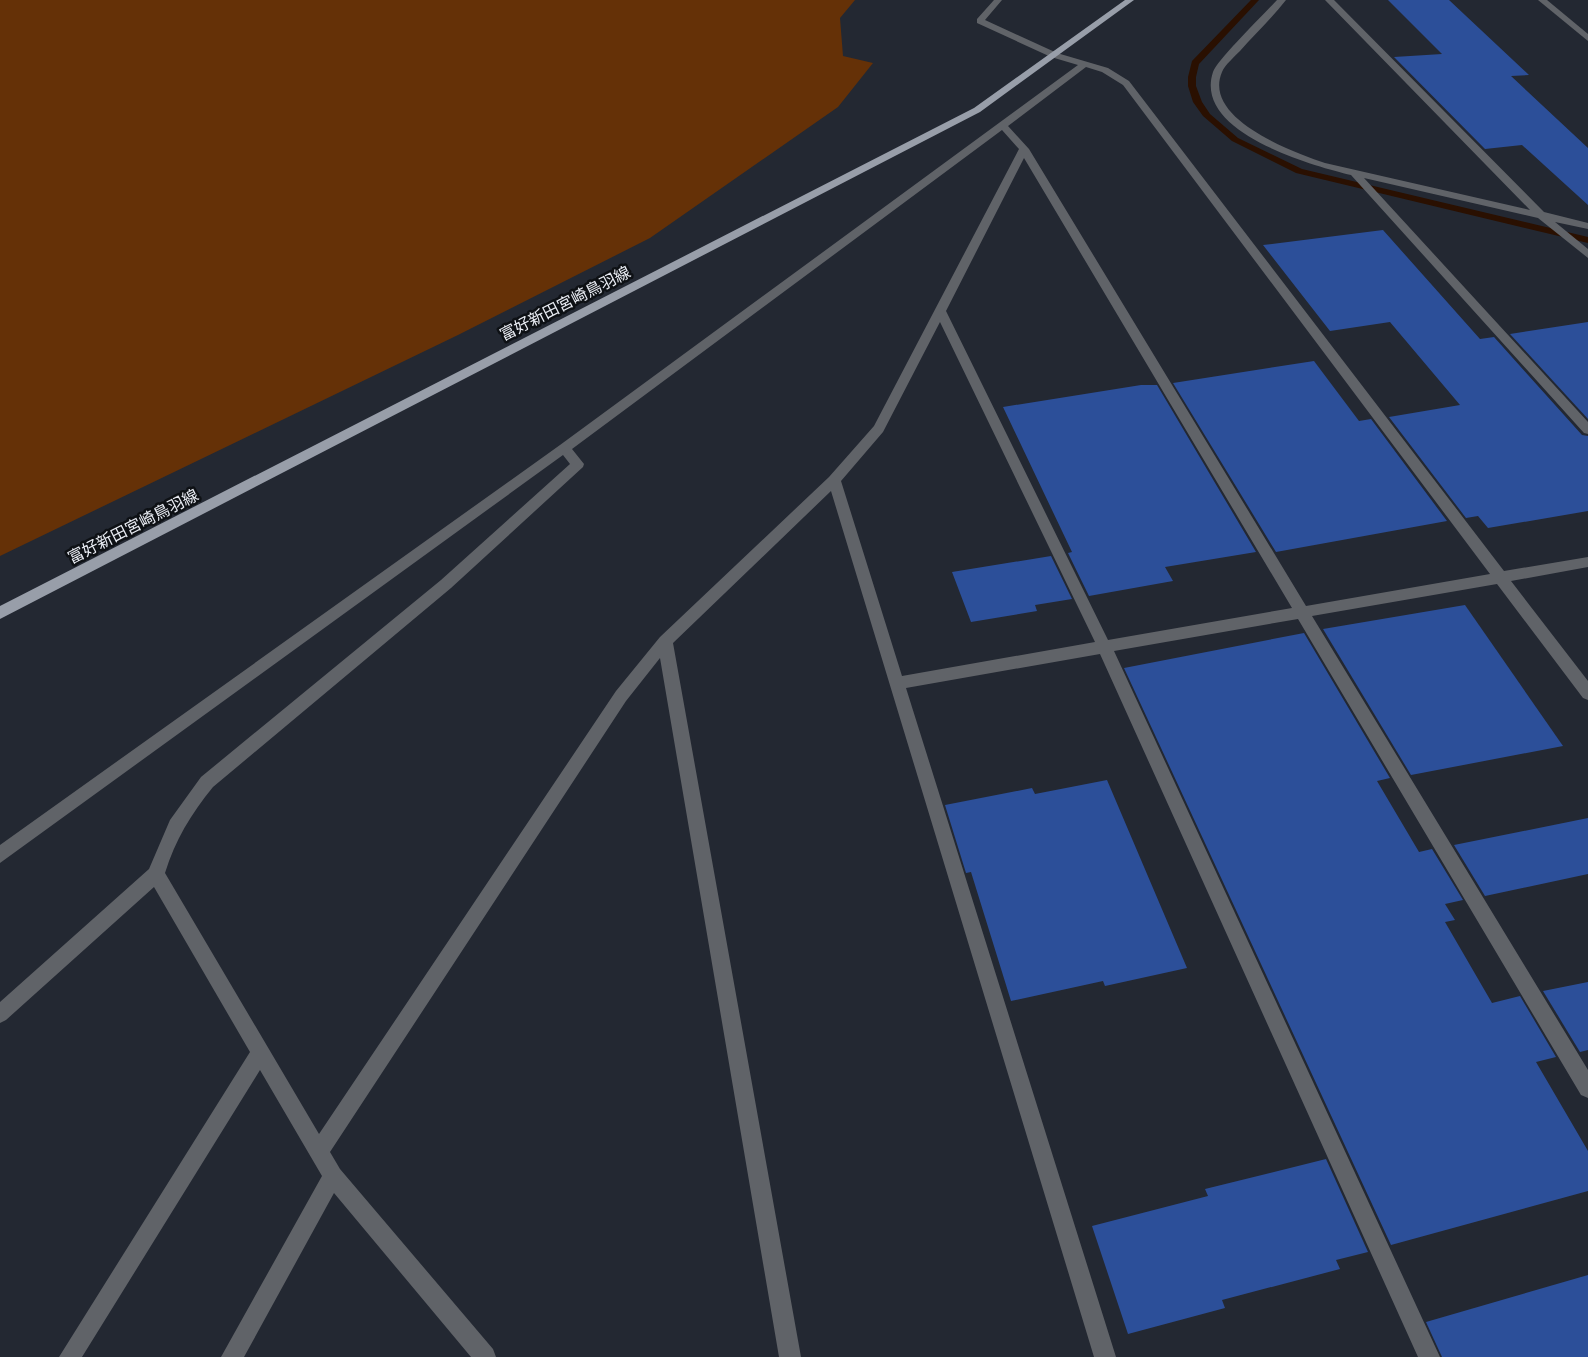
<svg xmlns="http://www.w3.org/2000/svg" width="1588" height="1357" viewBox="0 0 1588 1357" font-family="'Space Grotesk','Noto Sans JP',sans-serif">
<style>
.green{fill:#653107}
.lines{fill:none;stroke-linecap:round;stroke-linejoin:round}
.stream{fill:#2a1001;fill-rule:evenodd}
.building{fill:#2c4f99}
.minor{fill:#606368;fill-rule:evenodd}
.major{fill:#989ea9;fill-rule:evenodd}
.labels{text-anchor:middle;stroke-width:5;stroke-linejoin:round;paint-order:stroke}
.far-street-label{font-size:16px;fill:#ebeef5;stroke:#0e1115}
</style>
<rect width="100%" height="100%" fill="#232832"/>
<polygon class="green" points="0,0 855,0 840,18 843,56 873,63 838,107 650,238 458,335 0,556"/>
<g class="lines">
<polygon class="stream" points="1251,0 1259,0 1199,64 1196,77 1196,86 1202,102 1210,114 1238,138 1302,169 1588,237 1588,243 1296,173 1232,141 1203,116 1193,102 1188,86 1188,77 1192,61"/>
</g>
<g class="building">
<polygon points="1388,0 1449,0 1529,75 1511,76 1588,148 1588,205 1522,145 1485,149 1394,57 1442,54"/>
<polygon points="1383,230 1480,339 1494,337 1582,435 1588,436 1588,511 1488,528 1478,516 1466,518 1389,417 1460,405 1390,322 1330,331 1263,245"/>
<polygon points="1588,322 1588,419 1510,334"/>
<polygon points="1314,361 1359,421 1371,419 1447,521 1276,552 1173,383"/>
<polygon points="1141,385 1157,385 1256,552 1165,567 1173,581 1089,596 1068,553 1072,552 1003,407"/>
<polygon points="1051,556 1072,599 1035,605 1037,611 971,622 952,572"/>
<polygon points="1465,605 1563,746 1411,775 1323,629"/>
<polygon points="1304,633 1390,778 1377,781 1419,852 1432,849 1463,900 1445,904 1455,920 1445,922 1492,1003 1520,996 1556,1057 1536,1062 1588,1151 1588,1191 1391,1245 1124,668"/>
<polygon points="1107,780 1187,968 1105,986 1103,981 1011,1001 971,872 966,873 945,805 1032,788 1035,794"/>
<polygon points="1588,818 1588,874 1485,896 1454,845"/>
<polygon points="1588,982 1588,1050 1580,1052 1543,991"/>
<polygon points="1326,1159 1368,1252 1336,1260 1340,1269 1222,1300 1225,1308 1128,1334 1092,1226 1208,1196 1205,1189"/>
<polygon points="1588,1275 1588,1357 1442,1357 1426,1322"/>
</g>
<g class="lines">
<g class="minor">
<path d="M994,0H1002L985,20L1057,53L1108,68L1129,81L1504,571L1588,557V567L1511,581L1588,681V700L1583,698L1497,584L1312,616L1588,1070V1098L1581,1095L1298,619L1114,651L1440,1357H1418L1100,654L906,688L1116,1357H1094L831,491L673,643L801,1357H779L660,658L626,701L330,1152L340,1169L493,1349L496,1357H471L334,1193L244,1357H221L322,1176L260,1070L82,1357H59L250,1052L154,887L6,1020L0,1023V1002L149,869L170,820L201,777L441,580L570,464L563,455L0,863V845L560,445L1078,65L1051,57L977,23V19ZM1086,67L1102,72L1123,85L1490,574L1306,606L1029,149L1008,126ZM1002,130L1019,149L874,426L829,477L660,637L616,691L319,1134L165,873C175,840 191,814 213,787L451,588L583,467L584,464L572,449ZM1024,158L1292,608L1108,640L946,311ZM940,322L1095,642L902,676L841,481L883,432Z"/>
<path d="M1277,0H1286C1272,18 1255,34 1240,51C1234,57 1225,65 1222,72C1202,119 1293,152 1325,163L1530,210L1325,0H1334L1544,212L1588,223V229L1555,222L1588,249V258L1538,218L1364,178L1588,422V434L1584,433L1351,175C1310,165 1193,132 1213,72C1217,60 1265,13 1277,0Z"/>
<polygon points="1538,0 1547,0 1588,34 1588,41"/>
</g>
<polygon class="major" points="1125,0 1134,0 980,112 0,619 0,606 974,108"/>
</g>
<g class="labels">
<g class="far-street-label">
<text transform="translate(565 303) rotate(-27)" y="6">富好新田宮崎鳥羽線</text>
<text transform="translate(133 526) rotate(-27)" y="6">富好新田宮崎鳥羽線</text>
</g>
</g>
</svg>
